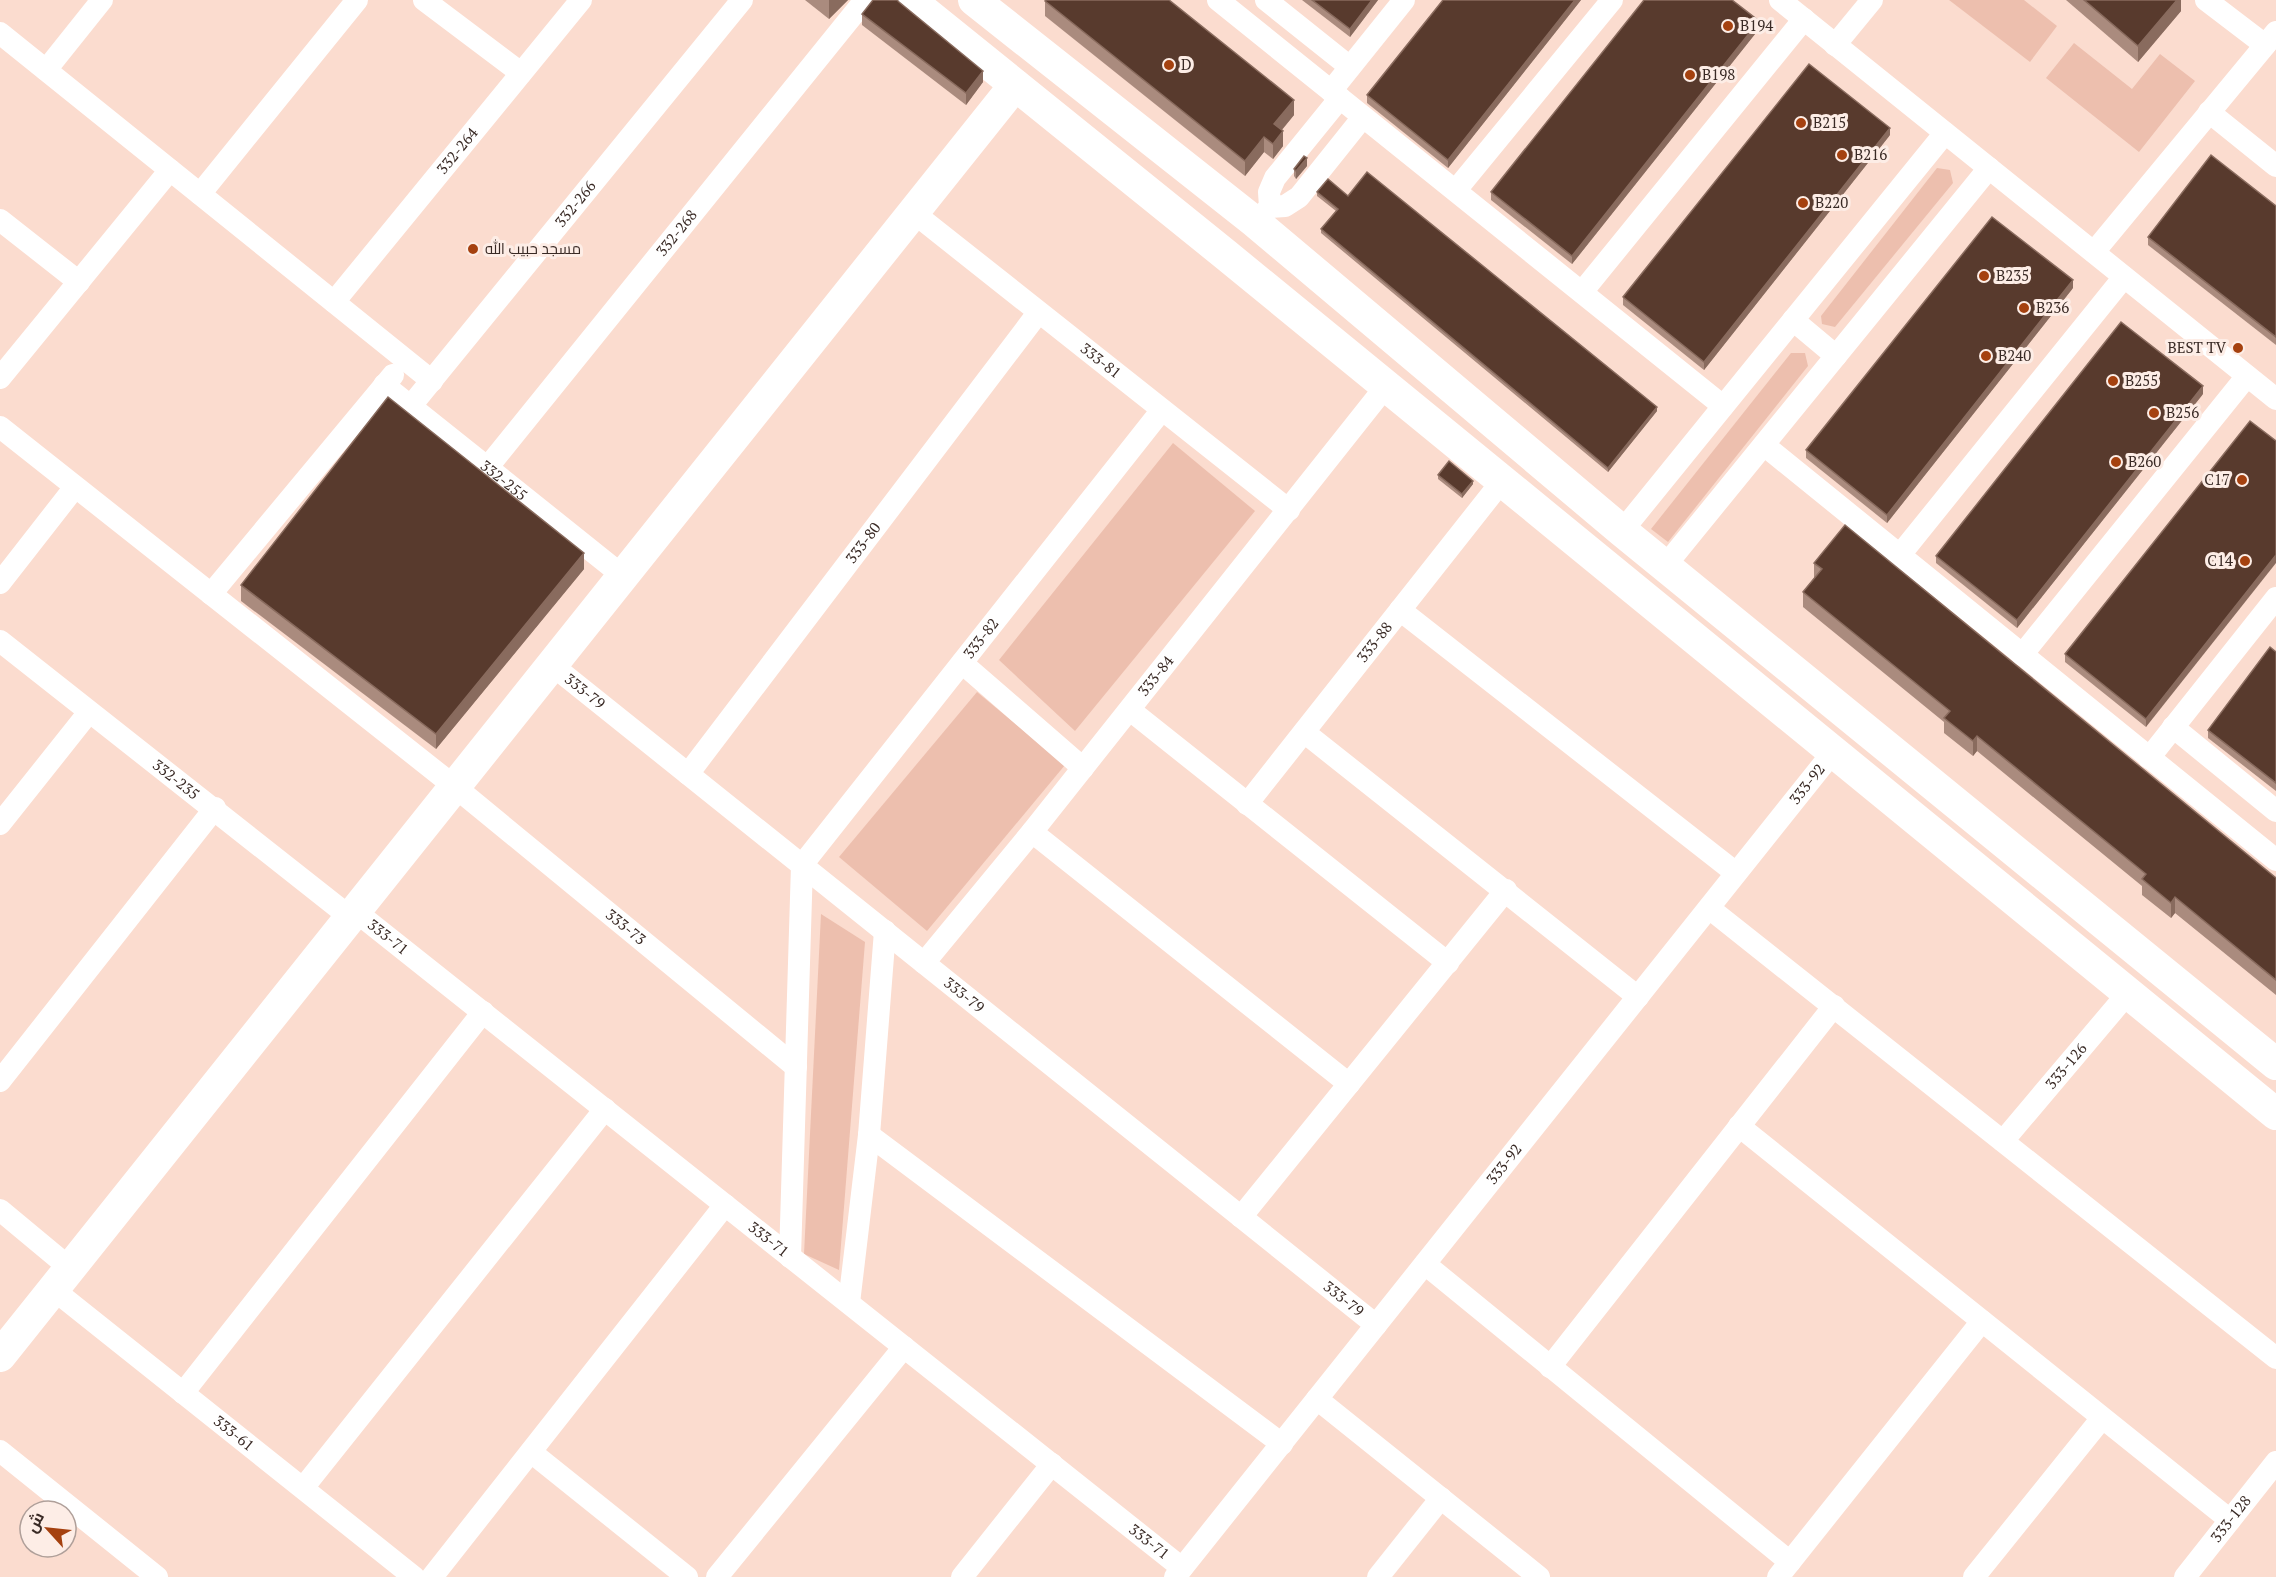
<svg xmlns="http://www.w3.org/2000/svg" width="2276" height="1577" viewBox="0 0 2276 1577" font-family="'PT Serif',Cairo,serif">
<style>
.green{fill:#edbfae}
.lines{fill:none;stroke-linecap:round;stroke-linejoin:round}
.street{stroke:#fff;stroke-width:22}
.secondary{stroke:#fff;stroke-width:32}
.wall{fill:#aa8b7e}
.shaded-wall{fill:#896b5e}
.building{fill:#583a2d;stroke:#896b5e;stroke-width:1.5}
.poi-dot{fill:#a5410f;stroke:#fdede6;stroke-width:2}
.labels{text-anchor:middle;stroke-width:6;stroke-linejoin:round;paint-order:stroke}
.poi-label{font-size:15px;fill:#392a25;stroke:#fdede6;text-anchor:start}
.street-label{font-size:15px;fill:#392a25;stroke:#fdede6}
</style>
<rect width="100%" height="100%" fill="#fbdccf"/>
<g class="green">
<polygon points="1949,0 2024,0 2057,26 2030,62"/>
<polygon points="2074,43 2132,89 2160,54 2195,81 2139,152 2046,78"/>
<polygon points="1937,168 1950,170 1953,183 1835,327 1822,324 1821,316"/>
<polygon points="1791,353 1805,353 1808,366 1668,542 1651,529"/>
<polygon points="1173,443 1255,511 1075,731 999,660"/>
<polygon points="977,692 1065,765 927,931 839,857"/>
<polygon points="821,914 865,942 839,1270 804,1254"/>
</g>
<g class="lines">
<g class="street">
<polyline points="424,0 521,73"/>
<polyline points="1218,0 1723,406"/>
<polyline points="1266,0 1350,67"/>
<polyline points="1780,0 2276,399"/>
<polyline points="2206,0 2265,45"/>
<polyline points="0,33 432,381"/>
<polyline points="1835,45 1872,0"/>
<polyline points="46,70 102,0"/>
<polyline points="1331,91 1404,0"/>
<polyline points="2209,112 2276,166"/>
<polyline points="1456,190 1612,0"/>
<polyline points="200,194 357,0"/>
<polyline points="1270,207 1269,192 1275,178 1340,98"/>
<path id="s1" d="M914,213L1289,510"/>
<polyline points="0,220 79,282"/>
<polyline points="1255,222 1270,207 1285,206 1299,197 1363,117"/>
<polyline points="2094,252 2276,32"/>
<polyline points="1582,292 1804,19"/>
<path id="s2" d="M334,302L581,0"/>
<polyline points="1793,320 1836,356"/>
<polyline points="0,378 170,170"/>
<path id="s3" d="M384,385L623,576"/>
<path id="s4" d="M410,407L742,0"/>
<path id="s5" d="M0,427L454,786L796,1067"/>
<polyline points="1764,445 2276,860"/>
<path id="s6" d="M487,468L865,0"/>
<polyline points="1622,531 1945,133"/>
<polyline points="1899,556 2124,277"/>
<polyline points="1665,566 1989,168"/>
<polyline points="0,583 75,487"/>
<polyline points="211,594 393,375"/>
<polyline points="1400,610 1736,873"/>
<path id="s7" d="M0,641L350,917"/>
<polyline points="2022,655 2247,376"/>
<polyline points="962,663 1083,768"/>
<path id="s8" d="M552,665L1376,1325"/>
<polyline points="1130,710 1448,963"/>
<polyline points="2173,727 2276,811"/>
<polyline points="1304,732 1638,997"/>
<polyline points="2149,758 2276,598"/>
<path id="s9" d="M688,774L1038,313"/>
<path id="s10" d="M1247,804L1502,481"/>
<polyline points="0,824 89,712"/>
<polyline points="1032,832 1349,1084"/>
<polyline points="1709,908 2276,1358"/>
<path id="s11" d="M355,911L1182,1568"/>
<path id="s12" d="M924,963L1032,832L1386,386"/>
<polyline points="0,1081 215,808"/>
<polyline points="1739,1126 2230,1520"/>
<polyline points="869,1135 1282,1444"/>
<path id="s13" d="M2003,1141L2128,993"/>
<polyline points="0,1210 71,1269"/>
<polyline points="1241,1217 1506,890"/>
<path id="s14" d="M790,1257L802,865L1161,411"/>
<polyline points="1425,1264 1790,1562"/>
<path id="s15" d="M54,1290L414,1577"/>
<polyline points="849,1303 869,1135 885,931"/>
<polyline points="1550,1367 1834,1006"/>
<polyline points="183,1393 483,1012"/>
<polyline points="1317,1399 1539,1577"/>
<polyline points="0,1451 157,1577"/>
<polyline points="531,1452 687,1577"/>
<polyline points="303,1488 605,1109"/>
<polyline points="432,1577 725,1205"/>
<polyline points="717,1577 904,1347"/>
<polyline points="962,1577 1052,1464"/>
<path id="s16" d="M1175,1577L1833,752"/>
<polyline points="1378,1577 1441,1498"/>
<polyline points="1778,1577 1982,1321"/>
<polyline points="1974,1577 2102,1418"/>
<path id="s17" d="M2185,1577L2276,1462"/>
</g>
<g class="secondary">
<polyline points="910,0 1226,255 2276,1114"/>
<polyline points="974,0 1255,222 1622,531 2276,1064"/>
<polyline points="0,1356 1015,85"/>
</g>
</g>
<g class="wall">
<polygon points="805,0 848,0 829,19"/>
<polygon points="1302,0 1378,0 1350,37"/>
<polygon points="1443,0 1581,0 1448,168 1367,103 1367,95"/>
<polygon points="2066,0 2181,0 2181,11 2138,62"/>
<polygon points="1045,1 1294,115 1282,130 1283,146 1273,159 1264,152 1245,176 1045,16"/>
<polygon points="899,2 983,82 966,105 862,25 862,14"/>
<polygon points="1759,29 1572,264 1491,200 1491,192"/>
<polygon points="1890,135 1704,370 1623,305 1623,297"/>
<polygon points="1307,166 1296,179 1294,176 1294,169"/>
<polygon points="1317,192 1348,196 1657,411 1608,472 1321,233 1321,229 1336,211 1317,196"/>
<polygon points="2276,206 2276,345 2148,245 2148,237"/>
<polygon points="2073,288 1887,523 1806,458 1806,450"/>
<polygon points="2203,394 2017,628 1936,563 1936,556"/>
<polygon points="2250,421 2146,727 2065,662 2065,654"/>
<polygon points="1438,475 1473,484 1462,498 1438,479"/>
<polygon points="1814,563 2276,878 2276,995 2175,913 2171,918 2142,895 2142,886 1977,751 1973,756 1944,733 1944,722 1803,607 1803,592 1814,578"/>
<polygon points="584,569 436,749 241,601 241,585"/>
<polygon points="2276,652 2276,791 2208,738 2208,730"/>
</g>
<g class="shaded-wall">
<polygon points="829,0 848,0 829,19"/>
<polygon points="1372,0 1378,0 1350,37 1350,29"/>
<polygon points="1575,0 1581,0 1448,168 1448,160"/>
<polygon points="2177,0 2181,0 2181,11 2138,62 2138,46"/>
<polygon points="1759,21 1759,29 1572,264 1572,256"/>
<polygon points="983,71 983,82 966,105 966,93"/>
<polygon points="1294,100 1294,115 1274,139 1274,124"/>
<polygon points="1890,128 1890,135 1704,370 1704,362"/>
<polygon points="1283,131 1283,146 1273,159 1273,144"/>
<polygon points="1264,137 1264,152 1245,176 1245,161"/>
<polygon points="1307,158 1307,166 1296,179 1296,171"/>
<polygon points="2073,280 2073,288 1887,523 1887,515"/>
<polygon points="2203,386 2203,394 2017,628 2017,620"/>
<polygon points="1657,407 1657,411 1608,472 1608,468"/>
<polygon points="1473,481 1473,484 1462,498 1462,494"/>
<polygon points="584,553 584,569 436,749 436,734"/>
<polygon points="2276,555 2276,563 2146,727 2146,719"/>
<polygon points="1977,736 1977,751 1973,756 1973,741"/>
<polygon points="2175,897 2175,913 2171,918 2171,903"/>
</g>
<g class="building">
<polygon points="873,0 897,0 899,2 983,71 966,93 862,14"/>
<polygon points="1046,0 1169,0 1294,100 1274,124 1283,131 1273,144 1264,137 1245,161 1045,1"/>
<polygon points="1312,0 1372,0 1350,29"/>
<polygon points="1443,0 1575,0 1448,160 1367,95"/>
<polygon points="1644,0 1732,0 1759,21 1572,256 1491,192"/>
<polygon points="2084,0 2177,0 2138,46"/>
<polygon points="1809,64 1890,128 1704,362 1623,297"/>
<polygon points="2211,155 2276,206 2276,337 2148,237"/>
<polygon points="1304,156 1307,158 1296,171 1294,169"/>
<polygon points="1367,172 1657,407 1608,468 1321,229 1338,209 1317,192 1328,179 1348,196"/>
<polygon points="1992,217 2073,280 1887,515 1806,450"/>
<polygon points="2121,322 2203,386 2017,620 1936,556"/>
<polygon points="388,397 584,553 436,734 241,585"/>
<polygon points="2250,421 2276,441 2276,555 2146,719 2065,654"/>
<polygon points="1449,461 1473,481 1462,494 1438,475"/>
<polygon points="1845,525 2276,878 2276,980 2175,897 2171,903 2142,879 2146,874 1977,736 1973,741 1944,718 1950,711 1803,592 1822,569 1814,563"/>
<polygon points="2270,647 2276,652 2276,783 2208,730"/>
</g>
<g class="poi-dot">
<circle cx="1728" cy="26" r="6"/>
<circle cx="1169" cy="65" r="6"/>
<circle cx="1690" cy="75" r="6"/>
<circle cx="1801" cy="123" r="6"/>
<circle cx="1842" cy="155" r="6"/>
<circle cx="1803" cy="203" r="6"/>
<circle cx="473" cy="249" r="6"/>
<circle cx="1984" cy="276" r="6"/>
<circle cx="2024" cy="308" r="6"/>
<circle cx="2238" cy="348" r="6"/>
<circle cx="1986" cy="356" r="6"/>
<circle cx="2113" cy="381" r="6"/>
<circle cx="2154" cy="413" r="6"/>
<circle cx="2116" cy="462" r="6"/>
<circle cx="2242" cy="480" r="6"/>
<circle cx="2245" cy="561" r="6"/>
</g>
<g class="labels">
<g class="poi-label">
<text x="1740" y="31">B194</text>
<text x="1181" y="70">D</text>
<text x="1702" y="80">B198</text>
<text x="1813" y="128">B215</text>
<text x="1854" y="160">B216</text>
<text x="1815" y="208">B220</text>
<text x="485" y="254">مسجد حبيب الله</text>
<text x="1996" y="281">B235</text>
<text x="2036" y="313">B236</text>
<text x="2226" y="353" text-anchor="end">BEST TV</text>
<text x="1998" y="361">B240</text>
<text x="2125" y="386">B255</text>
<text x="2166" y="418">B256</text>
<text x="2128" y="467">B260</text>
<text x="2230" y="485" text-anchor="end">C17</text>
<text x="2233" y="566" text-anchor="end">C14</text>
</g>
<g class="street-label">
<text dy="5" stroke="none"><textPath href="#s2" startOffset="195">332-264</textPath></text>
<text dy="5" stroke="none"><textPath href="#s4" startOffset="262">332-266</textPath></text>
<text dy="5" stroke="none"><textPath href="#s6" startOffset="302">332-268</textPath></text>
<text dy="5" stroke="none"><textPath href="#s1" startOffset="238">333-81</textPath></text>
<text dy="5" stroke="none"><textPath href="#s3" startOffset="153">332-255</textPath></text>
<text dy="5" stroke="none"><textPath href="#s9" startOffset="290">333-80</textPath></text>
<text dy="5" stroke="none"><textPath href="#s14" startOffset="681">333-82</textPath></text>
<text dy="5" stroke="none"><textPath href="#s10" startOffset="206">333-88</textPath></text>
<text dy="5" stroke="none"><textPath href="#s12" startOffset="369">333-84</textPath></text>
<text dy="5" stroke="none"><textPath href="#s8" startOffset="42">333-79</textPath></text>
<text dy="5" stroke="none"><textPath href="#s7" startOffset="224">332-235</textPath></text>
<text dy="5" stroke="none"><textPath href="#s16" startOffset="1014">333-92</textPath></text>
<text dy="5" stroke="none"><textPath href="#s5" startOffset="801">333-73</textPath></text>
<text dy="5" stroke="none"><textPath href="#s11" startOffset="42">333-71</textPath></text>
<text dy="5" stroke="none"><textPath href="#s8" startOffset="528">333-79</textPath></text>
<text dy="5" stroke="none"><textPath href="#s13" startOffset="98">333-126</textPath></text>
<text dy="5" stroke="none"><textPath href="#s16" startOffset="528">333-92</textPath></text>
<text dy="5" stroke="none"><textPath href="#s11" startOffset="528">333-71</textPath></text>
<text dy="5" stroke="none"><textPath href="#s8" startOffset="1014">333-79</textPath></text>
<text dy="5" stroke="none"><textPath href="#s15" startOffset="230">333-61</textPath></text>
<text dy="5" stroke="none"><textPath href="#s17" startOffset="74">333-128</textPath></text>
<text dy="5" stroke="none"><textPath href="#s11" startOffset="1014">333-71</textPath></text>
</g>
</g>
<g transform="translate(48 1529) rotate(297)"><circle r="28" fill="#fdede6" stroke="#af9f99" stroke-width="1.5"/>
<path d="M0-4.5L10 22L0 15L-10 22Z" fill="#a5410f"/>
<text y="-9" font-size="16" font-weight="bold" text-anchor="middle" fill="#392a25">ش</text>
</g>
</svg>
